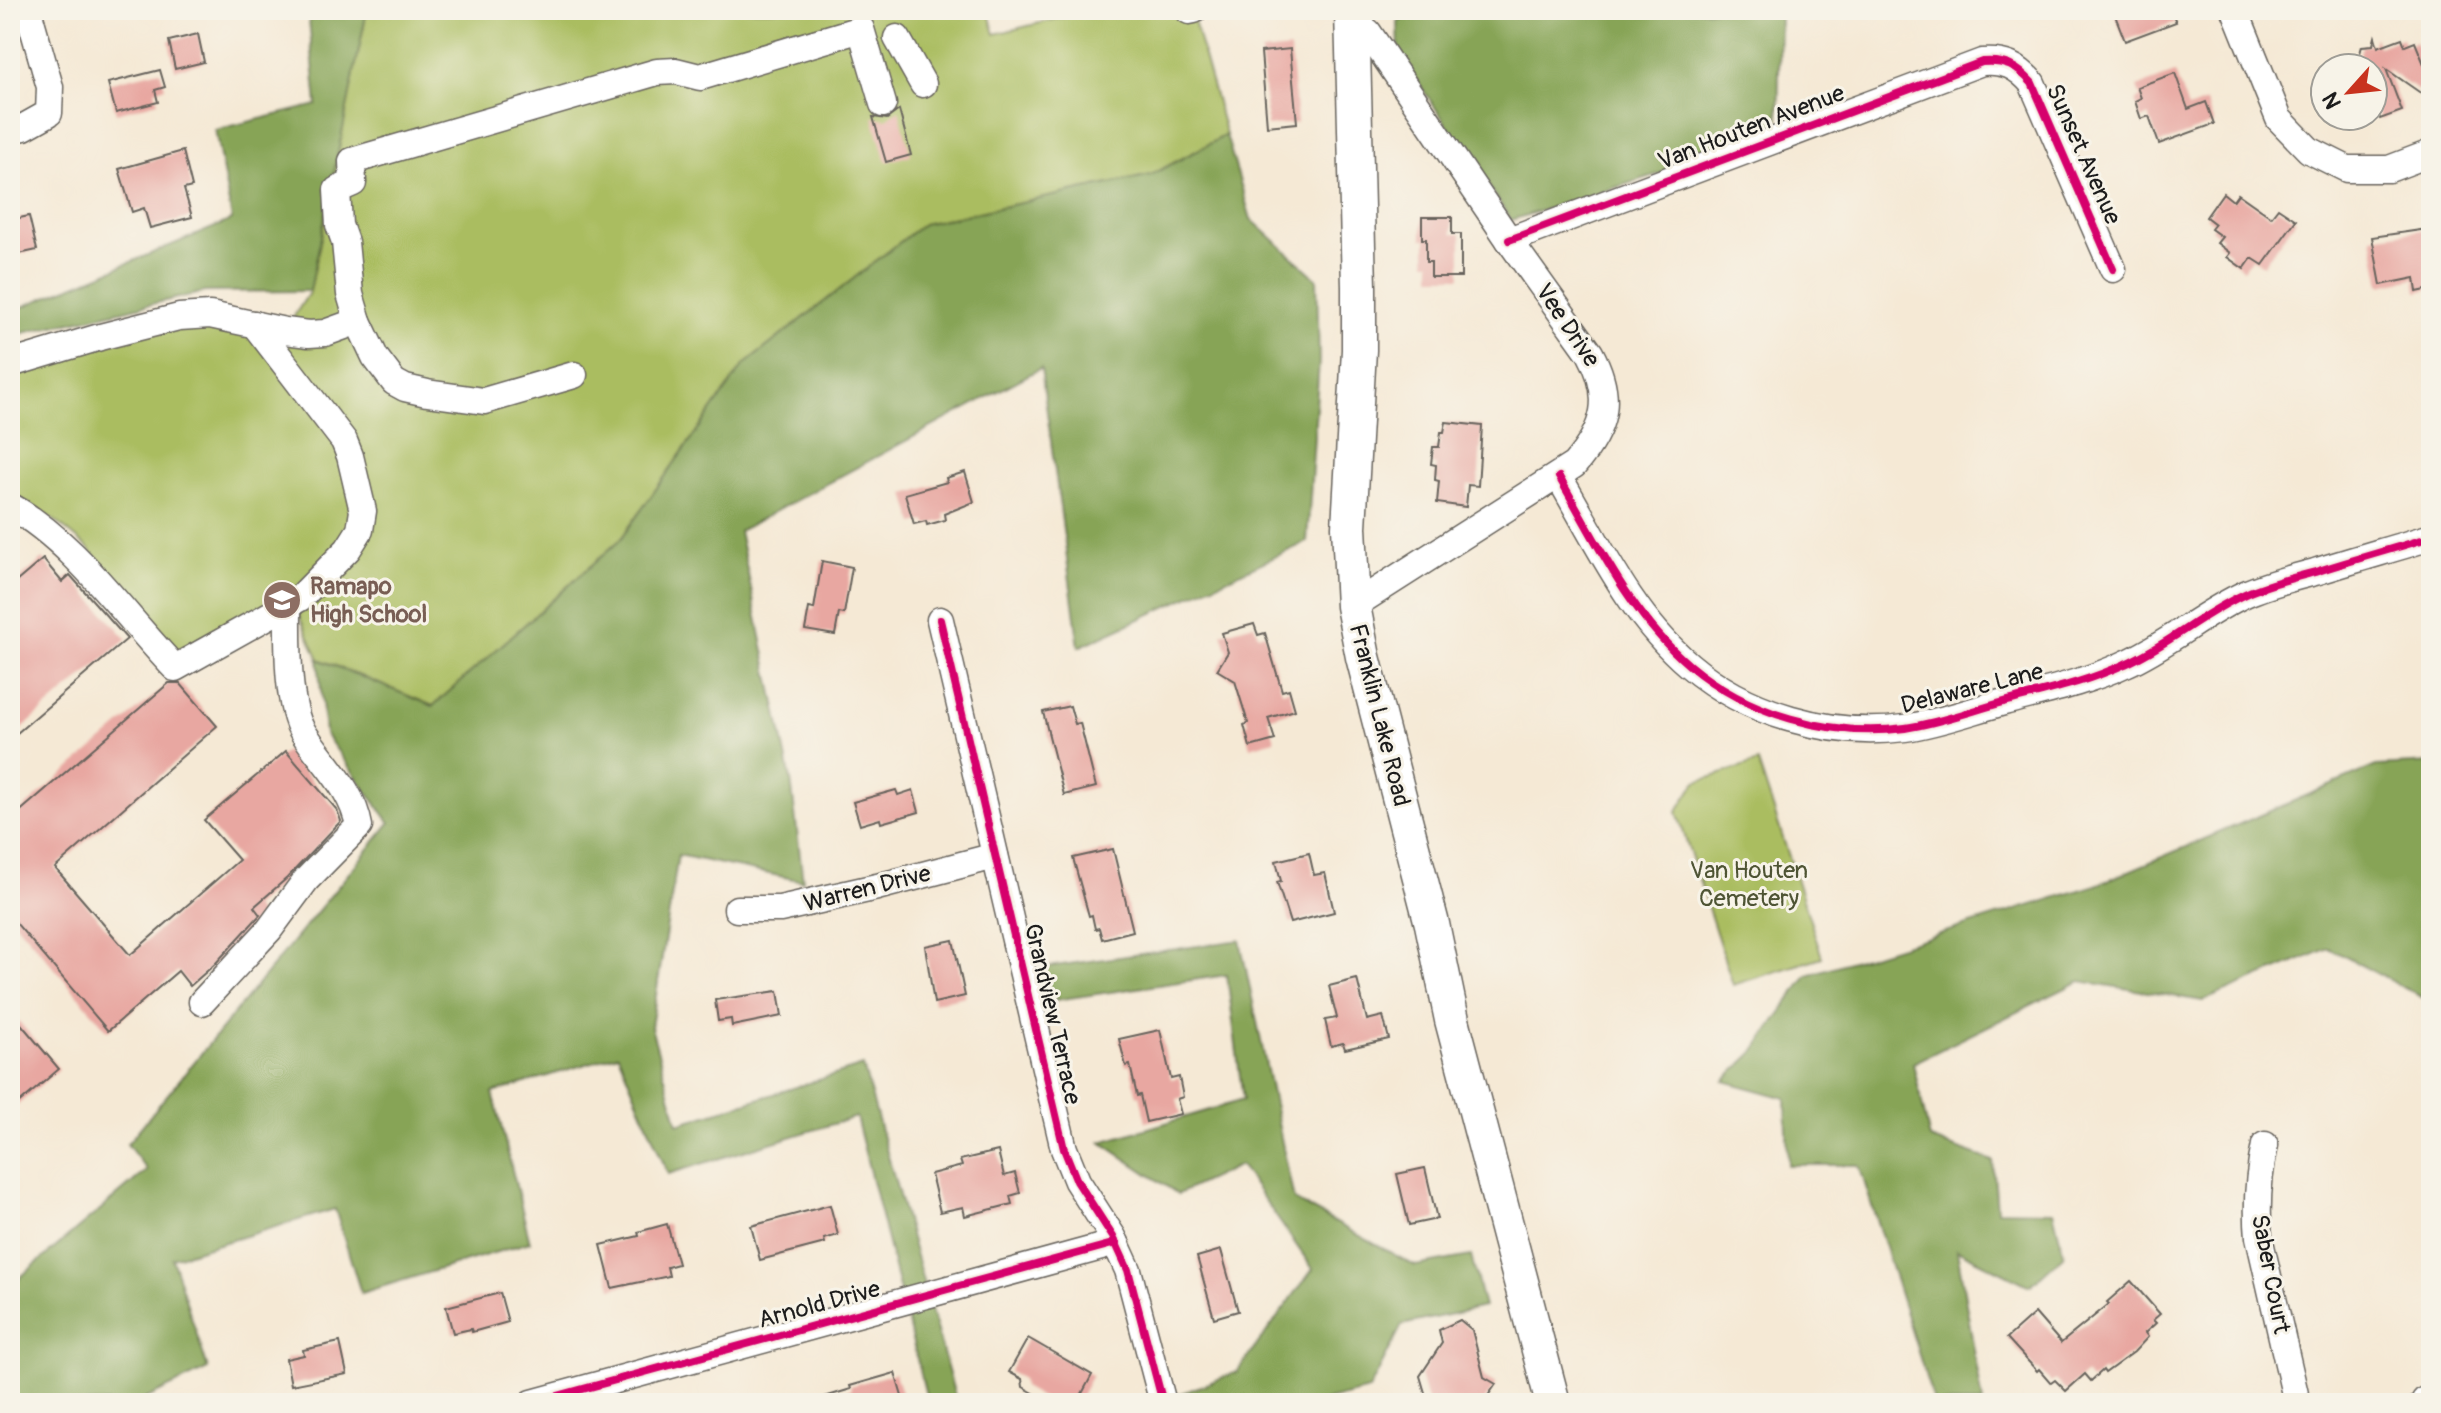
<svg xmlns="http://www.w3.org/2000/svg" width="2441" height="1413" viewBox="0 0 2441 1413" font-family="Pangolin,sans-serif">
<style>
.green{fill:#aabd60;stroke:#636c3e;stroke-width:2}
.forest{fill:#87a456;stroke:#526039;stroke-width:2}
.building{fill:#e8a7a1}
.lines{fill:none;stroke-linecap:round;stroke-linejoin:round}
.minor-casing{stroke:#68645d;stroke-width:29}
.major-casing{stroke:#68645d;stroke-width:37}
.minor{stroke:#fff;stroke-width:26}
.major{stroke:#fff;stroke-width:34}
.cycleway-casing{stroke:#f7f3e8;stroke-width:13}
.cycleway{stroke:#d6006c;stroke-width:8}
.labels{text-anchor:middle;stroke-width:6;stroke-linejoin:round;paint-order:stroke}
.street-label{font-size:24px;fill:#1c1c1c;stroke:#f7f3e8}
.education-label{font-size:24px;font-weight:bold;fill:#785e54;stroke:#f7f3e8;text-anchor:start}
.park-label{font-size:24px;fill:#4e5434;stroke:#f7f3e8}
</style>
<rect width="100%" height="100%" fill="#f7f3e8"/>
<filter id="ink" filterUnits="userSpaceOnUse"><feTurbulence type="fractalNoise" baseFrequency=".0125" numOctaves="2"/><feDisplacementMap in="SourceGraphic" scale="16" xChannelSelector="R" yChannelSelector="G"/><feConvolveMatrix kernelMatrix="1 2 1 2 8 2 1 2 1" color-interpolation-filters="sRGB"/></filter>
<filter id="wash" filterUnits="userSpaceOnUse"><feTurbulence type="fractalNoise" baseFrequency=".006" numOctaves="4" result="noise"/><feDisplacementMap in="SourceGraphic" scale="32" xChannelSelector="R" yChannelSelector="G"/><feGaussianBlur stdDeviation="1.8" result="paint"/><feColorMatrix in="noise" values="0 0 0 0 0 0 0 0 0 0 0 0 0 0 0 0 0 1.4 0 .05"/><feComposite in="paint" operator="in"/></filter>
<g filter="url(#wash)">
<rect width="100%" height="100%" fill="#f5e9d5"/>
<g class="green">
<polygon points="367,10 988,10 995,34 1093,10 1191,10 1226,135 1151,175 923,224 744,365 620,540 433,706 319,659 289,594 179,651 153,632 87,547 57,522 10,492 10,352 124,320 291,321 310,291"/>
<polygon points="1758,762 1822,957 1733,985 1677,812 1696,782"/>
</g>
<g class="forest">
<polygon points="308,10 367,10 310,291 205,292 23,333 10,339 10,312 232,220 215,130 317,105"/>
<polygon points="1436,10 1780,10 1778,137 1511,220 1399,54 1398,21"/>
<polygon points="1226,135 1251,219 1317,279 1319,361 1307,542 1079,647 1041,368 739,531 791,780 803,881 678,855 651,1027 678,1124 863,1066 957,1403 928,1403 856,1117 668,1174 618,1054 493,1093 530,1242 361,1293 335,1209 172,1258 208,1369 137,1403 10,1403 10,1286 147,1170 127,1144 390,823 325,734 318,659 433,706 620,540 744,365 923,224 1151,175"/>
<polygon points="2431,763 2431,1002 2329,948 2203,1001 2080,981 1913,1063 1930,1139 1993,1161 1997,1210 2053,1211 2064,1255 2030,1286 1957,1250 1983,1403 1934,1403 1859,1165 1788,1165 1786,1098 1724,1081 1753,1053 1807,975 2096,885 2376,766"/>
<polygon points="1240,940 1294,1200 1415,1266 1471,1256 1484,1307 1402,1325 1369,1390 1316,1403 1157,1403 1237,1372 1313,1269 1240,1165 1178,1194 1101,1142 1243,1100 1227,975 1056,1000 1040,968"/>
</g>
<g id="blocks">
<g class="building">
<polygon points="2113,10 2171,10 2176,22 2125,41"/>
<polygon points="198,34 204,62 175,69 169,41"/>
<polygon points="2375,37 2378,47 2402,38 2405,46 2415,42 2431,81 2431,91 2422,94 2386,69 2402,111 2380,119 2373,102 2373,68 2356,68 2362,46 2373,45"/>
<polygon points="1290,49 1297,123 1267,126 1261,52"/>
<polygon points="160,70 165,87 155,90 158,102 116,113 108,83"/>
<polygon points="2175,73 2188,109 2206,102 2214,124 2159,144 2149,116 2141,119 2135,101 2141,98 2137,87"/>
<polygon points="899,110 911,155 886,162 873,117 887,119"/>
<polygon points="183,151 192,187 184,189 192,217 150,228 144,208 132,212 119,169"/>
<polygon points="2223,193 2233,201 2238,194 2271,217 2278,208 2296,220 2263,265 2252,258 2244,269 2227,257 2230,253 2217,243 2222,237 2211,229 2215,224 2206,217"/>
<polygon points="29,216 37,250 10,256 10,220"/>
<polygon points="1422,217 1452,217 1452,234 1461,234 1461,277 1431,277 1431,262 1426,262 1426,239 1422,239"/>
<polygon points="2428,229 2431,245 2431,289 2417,292 2415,278 2381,285 2372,237"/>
<polygon points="1446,422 1482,426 1478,486 1468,485 1466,507 1437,503 1439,481 1435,480 1436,465 1431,464 1433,447 1439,447 1441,432 1444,432"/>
<polygon points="965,472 974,502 944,514 945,520 927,525 926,521 914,524 905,494 947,482 946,478"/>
<polygon points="43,559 62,582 70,575 127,639 10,739 10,587"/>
<polygon points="822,561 852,567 844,614 839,613 835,635 805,630 809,608 814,609"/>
<polygon points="1254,624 1258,635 1265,633 1282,691 1289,689 1295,710 1268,718 1275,740 1250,747 1244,725 1248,723 1235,681 1217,670 1228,652 1222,633"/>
<polygon points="169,683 180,683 217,726 55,868 130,955 239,860 204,820 286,751 337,810 341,821 287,878 254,907 260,915 215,964 190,986 178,971 108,1031 10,916 10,820"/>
<polygon points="1070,706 1075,724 1080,723 1096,787 1064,795 1043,712"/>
<polygon points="896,790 898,795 913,790 919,812 881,823 880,819 860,825 853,802"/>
<polygon points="1113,849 1133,931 1102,939 1099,928 1095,929 1092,915 1089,916 1073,858"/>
<polygon points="1309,853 1314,875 1325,873 1334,912 1290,923 1277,882 1281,881 1276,861"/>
<polygon points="953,940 965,996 934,1003 925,946"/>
<polygon points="1357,979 1367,1020 1383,1016 1389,1039 1345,1049 1343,1043 1331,1046 1325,1020 1337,1018 1329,986"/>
<polygon points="778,991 782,1016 732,1026 731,1019 718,1021 715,1000"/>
<polygon points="10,1011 59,1069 10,1111"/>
<polygon points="1160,1030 1171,1079 1179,1077 1183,1097 1177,1099 1181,1114 1146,1122 1140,1095 1137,1096 1130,1065 1126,1066 1119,1039"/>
<polygon points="998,1151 1004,1176 1015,1173 1020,1193 1010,1196 1012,1204 965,1216 963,1207 940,1212 931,1174 962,1166 960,1160"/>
<polygon points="1425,1168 1437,1219 1409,1225 1397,1174"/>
<polygon points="830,1205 838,1235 824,1239 825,1243 760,1260 751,1226"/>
<polygon points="667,1224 678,1264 667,1267 669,1276 612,1288 601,1245 639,1236 638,1232"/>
<polygon points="1221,1250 1238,1311 1214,1318 1197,1257"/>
<polygon points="2131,1281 2160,1314 2153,1320 2156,1323 2145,1333 2148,1337 2134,1352 2105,1373 2103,1370 2091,1381 2085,1374 2066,1391 2055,1380 2051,1383 2039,1369 2037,1371 2007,1338 2035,1313 2061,1343 2109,1304 2107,1302"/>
<polygon points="500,1293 508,1322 472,1332 471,1329 453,1333 446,1307"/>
<polygon points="1460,1320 1472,1330 1484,1377 1496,1384 1483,1403 1428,1403 1420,1376 1442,1343 1439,1330"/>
<polygon points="1028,1338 1092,1375 1077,1403 1046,1400 1023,1387 1022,1379 1009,1372"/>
<polygon points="340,1342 347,1374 291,1385 286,1359 304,1355 303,1350"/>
<polygon points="895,1373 904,1403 818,1403 818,1399 851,1389 850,1386"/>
</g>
</g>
</g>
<g filter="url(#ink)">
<use href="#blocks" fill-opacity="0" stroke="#68645d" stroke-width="2"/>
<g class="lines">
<defs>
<g id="minor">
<polyline points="2235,10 2279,119 2309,150 2347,169 2389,169 2431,153"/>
<polyline points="1189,11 1194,10"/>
<path d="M1353,23L1368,32L1509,240L1590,353C1614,397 1606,428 1574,465L1353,606"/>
<polyline points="897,38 923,84"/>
<polyline points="10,130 24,127 49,113 50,87 28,10"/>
<path d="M1509,240L1982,62C2004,60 2017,66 2032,83L2113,269"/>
<polyline points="10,364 100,337 179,317 210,315 285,331 309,334 325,333 358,321"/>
<polyline points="574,375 484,401 427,393 405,388 394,382 375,357 358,321 350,294 345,242 339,225 337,190 353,183 352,161 657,72 676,71 700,77 861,29 883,104"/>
<path d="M1559,477C1597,542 1631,616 1689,665C1747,714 1830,738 1905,728C1939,723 1971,711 2004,702C2045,691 2087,682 2125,664C2168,645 2203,613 2245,594C2267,584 2292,578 2315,572C2353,560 2392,549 2431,537"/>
<path d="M10,506C75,542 123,614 175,668L300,598L348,549L360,530L363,511L350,456L344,441L254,324"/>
<polyline points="940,620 1064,1149 1077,1181 1113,1237 1128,1270 1163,1403"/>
<polyline points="737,909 780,909 877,887 995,856"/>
<path d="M202,1002L269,930L306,880L359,826C352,787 323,764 303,732C286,705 288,637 288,605"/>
<path d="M2265,1145C2258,1177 2256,1205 2259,1237L2297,1403"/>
<polyline points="532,1403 1116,1243"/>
</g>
<g id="major">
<polyline points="1352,10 1359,287 1359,350 1349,527 1353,606 1363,657 1432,924 1452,1020 1553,1403"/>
<polyline points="2428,1403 2431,1402"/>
</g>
</defs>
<use href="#minor" class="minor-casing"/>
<use href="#major" class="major-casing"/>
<use href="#minor" class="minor"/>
<use href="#major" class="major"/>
<defs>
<g id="cycleway">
<path d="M1509,240L1982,62C2004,60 2017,66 2032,83L2113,269"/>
<path d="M1559,477C1597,542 1631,616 1689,665C1747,714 1830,738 1905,728C1939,723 1971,711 2004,702C2045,691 2087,682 2125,664C2168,645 2203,613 2245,594C2267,584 2292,578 2315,572C2353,560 2392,549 2431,537"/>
<polyline points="940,620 1064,1149 1077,1181 1113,1237 1128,1270 1163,1403"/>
<polyline points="532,1403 1116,1243"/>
</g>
</defs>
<use href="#cycleway" class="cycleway-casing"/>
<use href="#cycleway" class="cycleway"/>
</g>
</g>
<defs>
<symbol id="school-disc" viewBox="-11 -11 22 22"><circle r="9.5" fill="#8d6e63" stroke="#f7f3e8"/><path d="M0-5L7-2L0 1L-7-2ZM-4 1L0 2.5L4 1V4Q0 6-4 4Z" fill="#fff"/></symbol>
</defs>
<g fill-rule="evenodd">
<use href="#school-disc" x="260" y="578" width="44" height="44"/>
</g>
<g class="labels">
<g class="street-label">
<text transform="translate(1751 127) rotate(-21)" y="8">Van Houten Avenue</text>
<text transform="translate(2084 154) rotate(66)" y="8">Sunset Avenue</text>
<text transform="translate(1568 325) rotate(56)" y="8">Vee Drive</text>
<text transform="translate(1972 688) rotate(-14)" y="8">Delaware Lane</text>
<text transform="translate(1380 715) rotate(76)" y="8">Franklin Lake Road</text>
<text transform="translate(867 888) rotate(-14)" y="8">Warren Drive</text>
<text transform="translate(1053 1014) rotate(77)" y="8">Grandview Terrace</text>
<text transform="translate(2271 1274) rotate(79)" y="8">Saber Court</text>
<text transform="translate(819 1304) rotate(-15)" y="8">Arnold Drive</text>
</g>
<g class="education-label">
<text x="310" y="594">Ramapo<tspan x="310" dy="28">High School</tspan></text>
</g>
<g class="park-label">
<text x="1749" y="878">Van Houten<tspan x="1749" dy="28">Cemetery</tspan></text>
</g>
</g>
<rect width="2441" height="1413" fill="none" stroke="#f7f3e8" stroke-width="40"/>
<g transform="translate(2349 92) rotate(243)"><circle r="38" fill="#f7f3e8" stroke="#9f9d96" stroke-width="2"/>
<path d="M0-6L14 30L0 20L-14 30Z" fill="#c8321e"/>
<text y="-12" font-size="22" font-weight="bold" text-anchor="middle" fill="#1c1c1c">N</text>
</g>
</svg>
